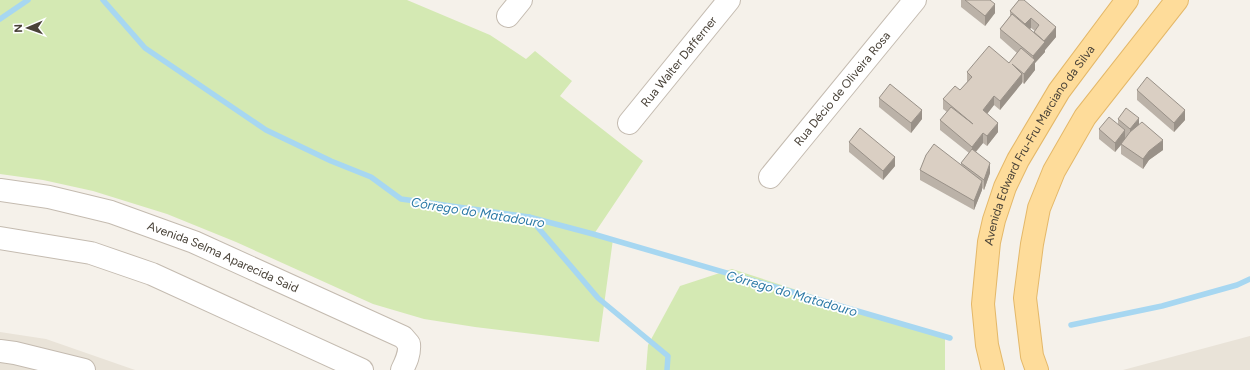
<svg xmlns="http://www.w3.org/2000/svg" width="1250" height="370" viewBox="0 0 1250 370" font-family="Figtree,sans-serif">
<style>
.residential{fill:#e9e3d8}
.green{fill:#d4e9b3}
.lines{fill:none;stroke-linecap:round;stroke-linejoin:round}
.stream{stroke:#a7d7f1;stroke-width:5.5}
.minor-casing{stroke:#c4bbb0;stroke-width:24}
.major-casing{stroke:#e4b869;stroke-width:24}
.minor{stroke:#fff;stroke-width:22}
.major{stroke:#fedc9a;stroke-width:22}
.wall{fill:#bbb2a8;fill-rule:evenodd}
.shaded-wall{fill:#999188}
.building{fill:#dacfc3;stroke:#999188}
.labels{text-anchor:middle;stroke-width:3.5;stroke-linejoin:round;paint-order:stroke}
.street-label{font-size:12px;fill:#494238;stroke:#fff}
.water-label{font-size:13px;font-style:italic;fill:#2d7aa6;stroke:#fff}
</style>
<rect width="100%" height="100%" fill="#f5f1ea"/>
<g class="residential">
<polygon points="0,332 46,339 135,370 0,370"/>
<polygon points="1250,336 1250,370 1123,370"/>
</g>
<g class="green">
<polygon points="0,0 407,0 490,35 526,59 535,51 572,81 560,96 643,161 594,234 613,239 599,342 475,327 424,319 373,304 236,242 167,214 93,191 43,180 0,174"/>
<polygon points="732,269 945,338 945,370 646,370 648,345 680,286"/>
</g>
<g class="lines">
<g class="stream">
<polyline points="103,0 145,48 266,130 331,161 371,177 401,199 529,217 593,234 950,338"/>
<polyline points="0,19 28,0"/>
<polyline points="529,217 598,298 668,356 667,370"/>
<polyline points="1071,325 1162,306 1237,285 1250,279"/>
</g>
<defs>
<g id="minor">
<polyline points="508,16 521,0"/>
<path id="s1" d="M629,123L729,0"/>
<path id="s2" d="M770,177L915,0"/>
<path id="s3" d="M0,190L49,197L111,212L194,242L403,337L409,344C410,354 406,362 402,370"/>
<polyline points="0,238 91,253 152,274 362,370"/>
<polyline points="0,351 15,353 84,370"/>
</g>
<g id="major">
<path id="s4" d="M993,370L987,345L983,304L989,242L994,220L1005,187L1018,160L1059,91L1127,0"/>
<polyline points="1037,370 1032,356 1025,298 1032,244 1039,208 1054,171 1085,117 1177,0"/>
</g>
</defs>
<use href="#minor" class="minor-casing"/>
<use href="#major" class="major-casing"/>
<use href="#minor" class="minor"/>
<use href="#major" class="major"/>
</g>
<g class="wall">
<polygon points="961,0 990,0 995,13 985,26 961,7"/>
<path d="M1019,0L1056,37L1045,50V52L1035,63V70L1024,84L1022,82V83L1000,110L994,105L987,114L998,132L987,146L983,143L976,152L990,173L984,190L982,188V190L974,210L920,180V170L961,165V163L969,153L940,130V120L947,112L943,109V99L960,90L967,82V72L1009,63L1017,53L1000,38V29L1010,16V11ZM1031,28L1035,31L1034,33L1029,29Z"/>
<polygon points="1137,90 1185,120 1174,132 1137,100"/>
<polygon points="879,98 922,119 911,133 879,107"/>
<polygon points="1118,119 1139,124 1163,150 1149,160 1143,169 1121,154 1121,145 1115,152 1099,139 1099,129 1118,124"/>
<polygon points="849,142 895,166 883,180 849,152"/>
</g>
<g class="shaded-wall">
<polygon points="995,4 995,13 985,26 985,16"/>
<polygon points="1031,18 1031,28 1025,34 1025,24"/>
<polygon points="1056,27 1056,37 1045,50 1045,52 1035,63 1035,70 1024,84 1024,74 1033,63 1033,56 1044,42 1044,41"/>
<polygon points="1022,74 1022,83 1000,110 1000,101"/>
<polygon points="994,96 994,105 983,119 983,110"/>
<polygon points="922,110 922,119 911,133 911,123"/>
<polygon points="1185,110 1185,120 1174,132 1174,123"/>
<polygon points="1139,118 1139,128 1130,138 1130,129"/>
<polygon points="998,123 998,132 987,146 987,136"/>
<polygon points="1125,130 1125,140 1115,152 1115,143"/>
<polygon points="983,133 983,143 972,156 972,147"/>
<polygon points="1163,140 1163,150 1149,160 1143,169 1143,159 1149,151"/>
<polygon points="895,157 895,166 883,180 883,171"/>
<polygon points="990,163 990,173 984,190 984,180"/>
<polygon points="982,181 982,190 974,210 974,201"/>
</g>
<g class="building">
<polygon points="965,0 990,0 995,4 985,16"/>
<polygon points="1019,0 1024,0 1056,27 1044,41 1034,32 1039,25 1031,18 1025,24 1010,11"/>
<polygon points="1012,14 1045,42 1033,56 1000,29"/>
<polygon points="989,46 1009,63 1021,48 1035,60 1024,74 1012,64 1022,74 1000,101 994,96 983,110 998,123 987,136 983,133 972,147 940,120 951,107 973,124 943,99 955,86 960,90 972,77 967,72"/>
<polygon points="1147,77 1185,110 1174,123 1137,90"/>
<polygon points="890,84 922,110 911,123 879,98"/>
<polygon points="1126,108 1139,118 1130,129 1118,119"/>
<polygon points="1109,117 1125,130 1115,143 1099,129"/>
<polygon points="1142,122 1163,140 1149,151 1143,159 1121,144 1130,132"/>
<polygon points="860,128 895,157 883,171 849,142"/>
<polygon points="934,144 982,181 974,201 920,170 926,155"/>
<polygon points="972,149 990,163 984,180 961,163"/>
</g>
<g class="labels">
<g class="street-label">
<text dy="4" stroke="none"><textPath href="#s1" startOffset="79">Rua Walter Dafferner</textPath></text>
<text dy="4" stroke="none"><textPath href="#s2" startOffset="114">Rua Décio de Oliveira Rosa</textPath></text>
<text dy="4" stroke="none"><textPath href="#s4" startOffset="239">Avenida Edward Fru-Fru Marciano da Silva</textPath></text>
<text dy="4" stroke="none"><textPath href="#s3" startOffset="234">Avenida Selma Aparecida Said</textPath></text>
</g>
<g class="water-label">
<text transform="translate(478 212) rotate(9)" y="5">Córrego do Matadouro</text>
<text transform="translate(792 293) rotate(16)" y="5">Córrego do Matadouro</text>
</g>
</g>
<g transform="translate(28 28) rotate(268)" stroke="#ffffff" stroke-width="3" paint-order="stroke">
<path d="M0-3L7 15L0 10L-7 15Z" fill="#494238"/>
<text y="-6" font-size="11" font-weight="bold" text-anchor="middle" fill="#494238">N</text>
</g>
</svg>
